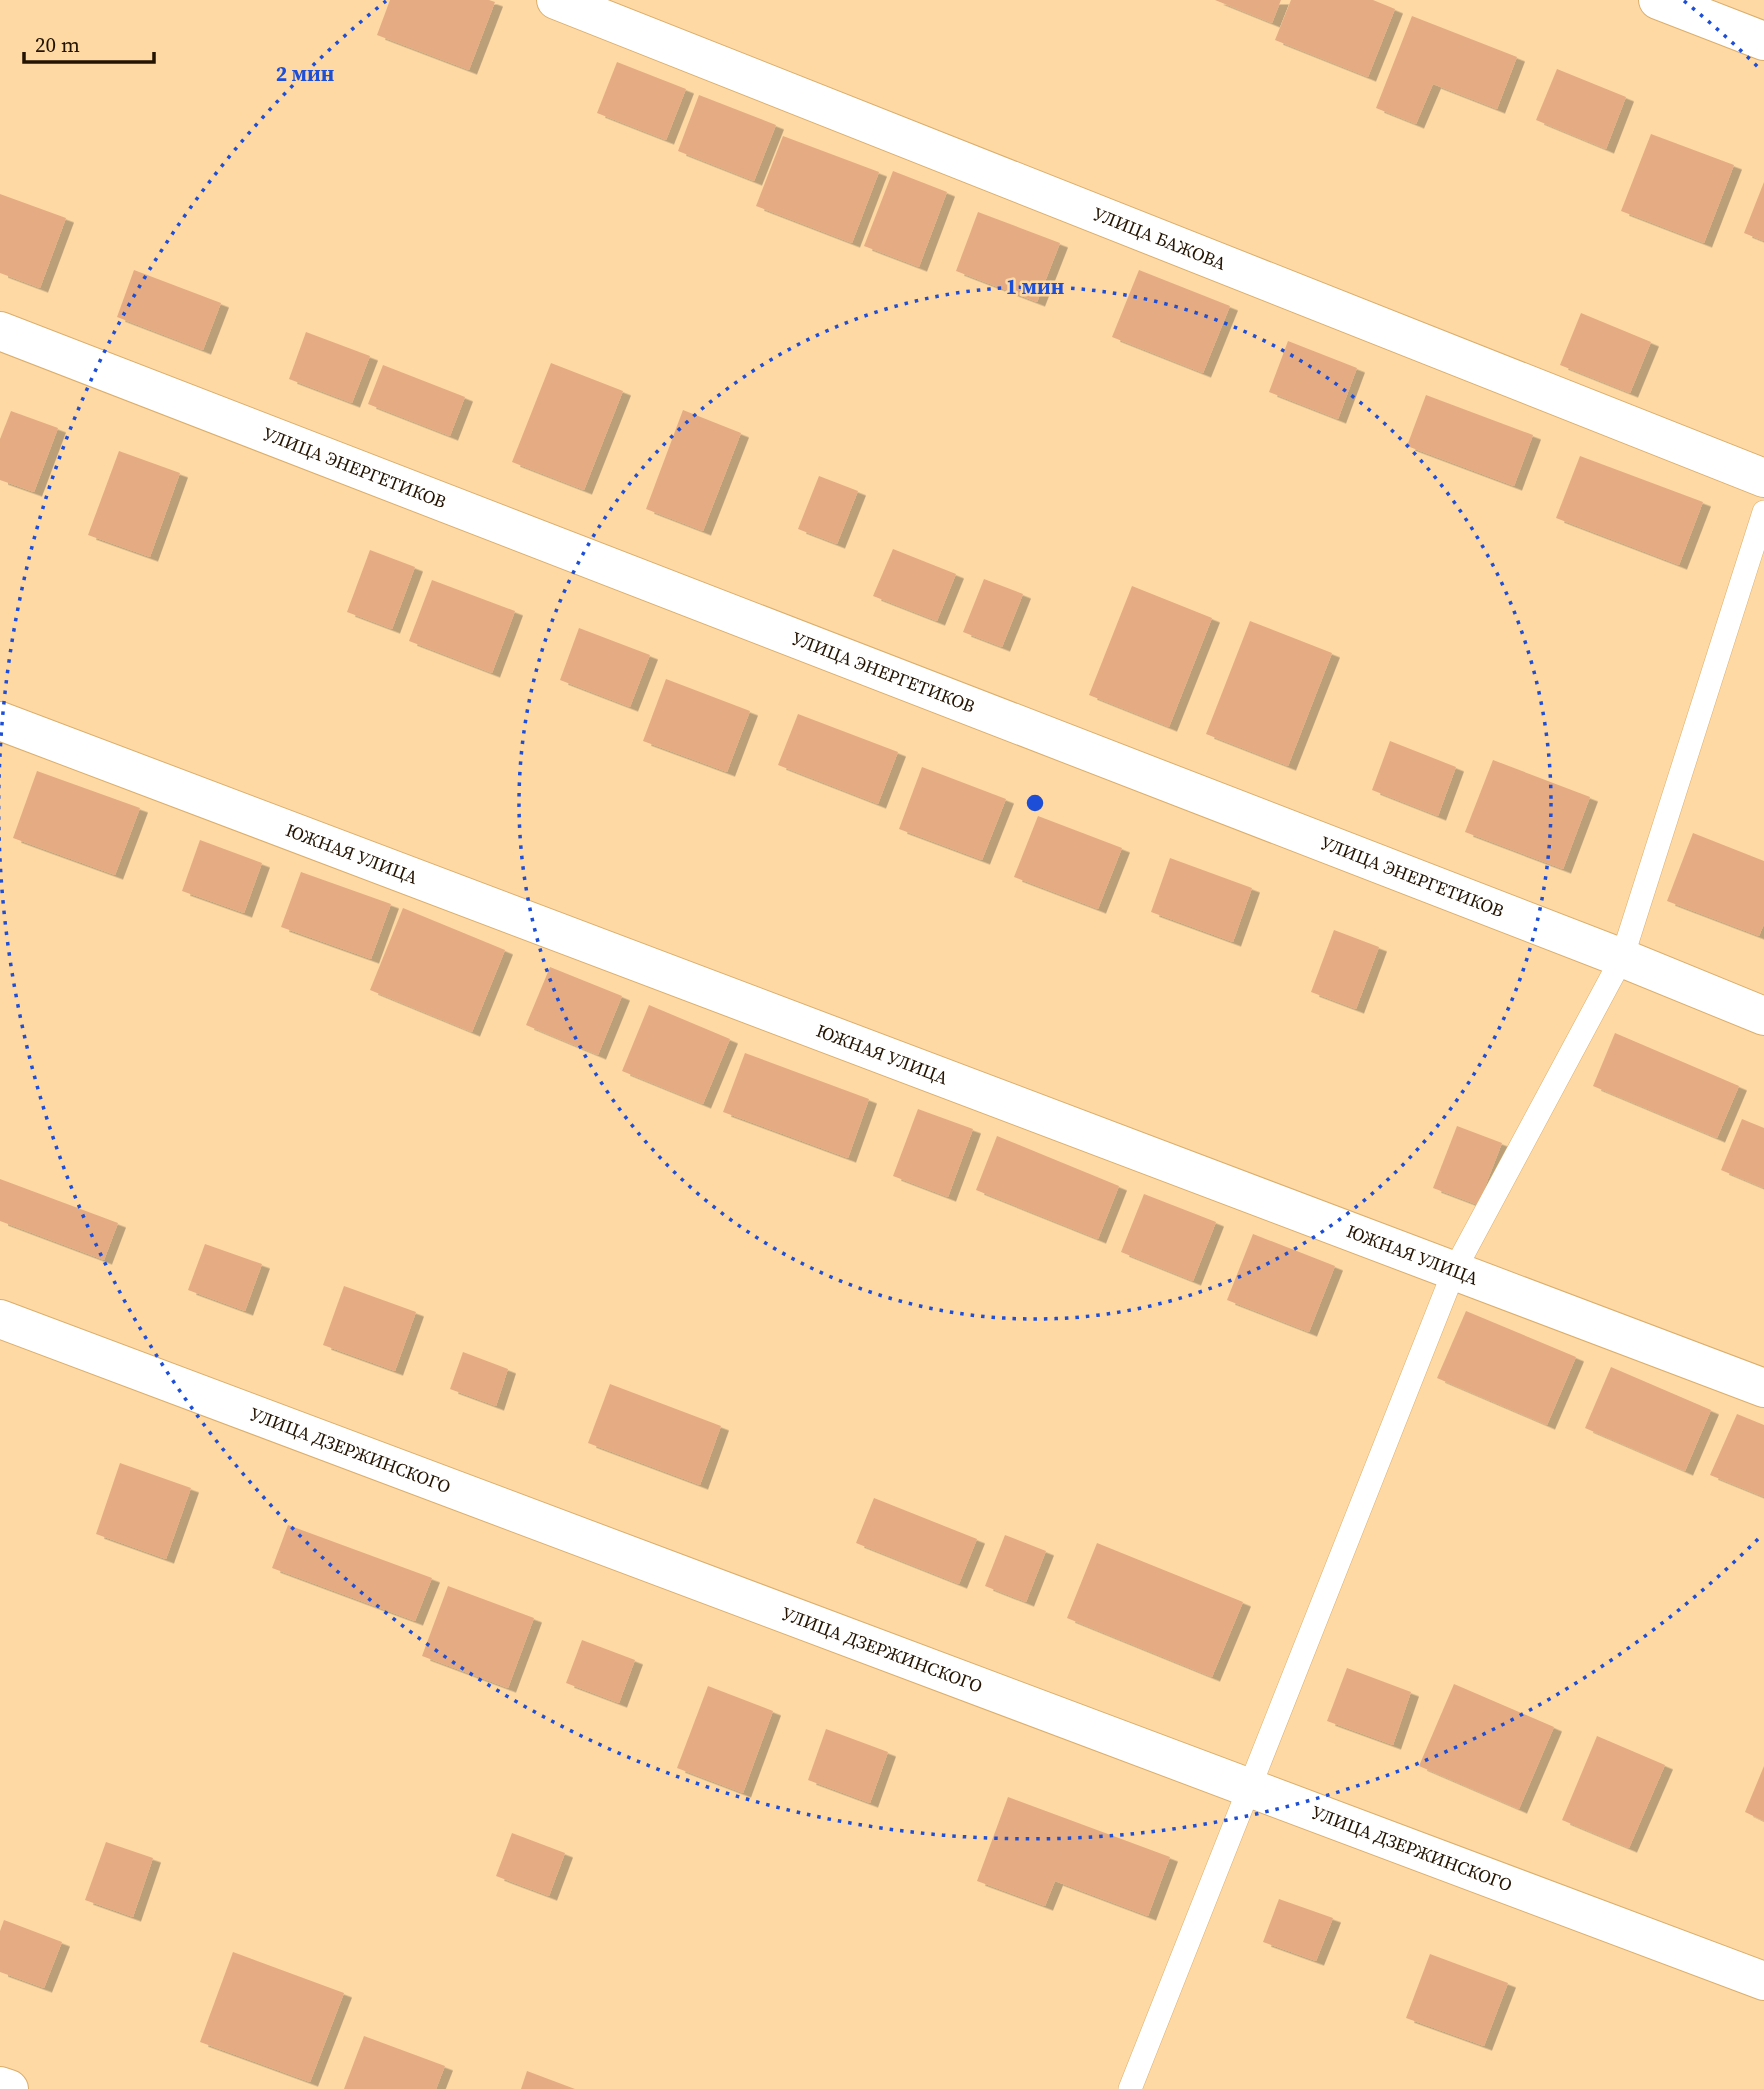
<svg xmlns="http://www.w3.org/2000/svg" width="1764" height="2089" viewBox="0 0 1764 2089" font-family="'Source Serif 4',serif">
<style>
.building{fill:#e5ac84;filter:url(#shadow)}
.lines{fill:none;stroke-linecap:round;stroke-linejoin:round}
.lane-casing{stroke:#dbae6c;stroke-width:24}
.street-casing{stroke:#dbae6c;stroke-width:40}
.lane{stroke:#fff;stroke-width:23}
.street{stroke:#fff;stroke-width:38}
.ring{fill:none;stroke:#1d4ed8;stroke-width:3.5;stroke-dasharray:3.5 7}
.labels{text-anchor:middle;stroke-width:5;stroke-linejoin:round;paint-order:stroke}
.street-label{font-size:18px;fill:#231300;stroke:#fed9a4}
.centre{fill:#1d4ed8;stroke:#fed9a4;stroke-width:3.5}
.ring-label{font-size:21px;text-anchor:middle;font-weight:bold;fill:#1d4ed8;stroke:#fed9a4;stroke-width:5;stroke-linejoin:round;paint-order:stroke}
</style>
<defs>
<filter id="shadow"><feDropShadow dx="8" dy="4.5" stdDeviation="0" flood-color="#0004"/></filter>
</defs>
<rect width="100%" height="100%" fill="#fed9a4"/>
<g class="building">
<polygon points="390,0 489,0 495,2 469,70 377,35"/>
<polygon points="1215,0 1281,0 1272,23"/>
<polygon points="1291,0 1373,0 1395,9 1368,77 1275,40"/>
<polygon points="1412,16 1517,57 1497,109 1433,84 1416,124 1376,108"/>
<polygon points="617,62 686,89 666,140 597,113"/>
<polygon points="1557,69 1626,97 1606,149 1536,120"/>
<polygon points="699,95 776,125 754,181 678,151"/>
<polygon points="1651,134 1734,165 1704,243 1621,211"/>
<polygon points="783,136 879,172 852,243 756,206"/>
<polygon points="893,171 947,192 919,267 864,246"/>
<polygon points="1764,182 1764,241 1744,233"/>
<polygon points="0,194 66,218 40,288 0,273"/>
<polygon points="978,212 1060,243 1037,302 956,271"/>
<polygon points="134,270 221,303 203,350 117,317"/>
<polygon points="1139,270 1230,306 1203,373 1112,337"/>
<polygon points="1581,313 1651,342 1630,393 1560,365"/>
<polygon points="306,332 370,356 352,403 289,379"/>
<polygon points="1288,341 1357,368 1338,419 1269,392"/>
<polygon points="551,363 623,391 584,490 512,462"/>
<polygon points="383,365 465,397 450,436 368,404"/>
<polygon points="1426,395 1533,435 1514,486 1407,446"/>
<polygon points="683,410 741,433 703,531 646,509"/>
<polygon points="11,411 58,428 34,492 0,480 0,439"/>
<polygon points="119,451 180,473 150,557 88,535"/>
<polygon points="1580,456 1703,502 1679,565 1556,518"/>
<polygon points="819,476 858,491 837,544 798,529"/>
<polygon points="893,549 956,574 937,621 873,596"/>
<polygon points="370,550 415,567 392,629 347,612"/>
<polygon points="984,579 1023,594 1002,647 963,632"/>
<polygon points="432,580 515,611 492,673 409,641"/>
<polygon points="1132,586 1212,618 1169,727 1089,695"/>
<polygon points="1250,621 1332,653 1288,766 1206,734"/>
<polygon points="579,628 650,655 630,707 560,680"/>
<polygon points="666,679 750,711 727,772 643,741"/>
<polygon points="798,714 898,752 878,804 778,765"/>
<polygon points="1390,741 1456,767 1438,816 1372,790"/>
<polygon points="1493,760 1590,797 1563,869 1465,832"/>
<polygon points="922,767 1006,799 982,860 899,829"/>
<polygon points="37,771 140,808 115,875 13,838"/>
<polygon points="1038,816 1122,848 1098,909 1014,877"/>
<polygon points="1693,833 1764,861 1764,924 1759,936 1667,901"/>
<polygon points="200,840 262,863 244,913 182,891"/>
<polygon points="1170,858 1252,888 1233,942 1151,912"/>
<polygon points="301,872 391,904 371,959 281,927"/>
<polygon points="403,908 505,950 472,1032 370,990"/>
<polygon points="1334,930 1379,947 1356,1009 1311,992"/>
<polygon points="550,967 622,996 598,1055 526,1025"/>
<polygon points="649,1005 730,1039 703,1104 622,1071"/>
<polygon points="1615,1033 1739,1086 1717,1138 1593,1086"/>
<polygon points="745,1053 869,1099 848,1158 723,1112"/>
<polygon points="918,1109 973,1129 948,1197 893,1176"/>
<polygon points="1742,1119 1764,1128 1764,1188 1721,1170"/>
<polygon points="1457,1126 1502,1143 1478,1205 1433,1188"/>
<polygon points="997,1136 1119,1186 1098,1239 976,1190"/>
<polygon points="0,1179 118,1223 104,1260 0,1221"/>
<polygon points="1144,1194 1216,1222 1193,1281 1121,1252"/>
<polygon points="1253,1234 1335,1266 1309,1332 1227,1300"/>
<polygon points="205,1244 262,1264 245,1311 188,1290"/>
<polygon points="344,1286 416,1312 395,1371 323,1345"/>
<polygon points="1466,1311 1576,1357 1547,1425 1437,1378"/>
<polygon points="463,1352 508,1369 496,1406 450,1389"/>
<polygon points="1611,1367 1711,1410 1685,1471 1585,1428"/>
<polygon points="610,1384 721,1426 700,1485 588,1443"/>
<polygon points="1737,1414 1764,1425 1764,1497 1710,1475"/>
<polygon points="120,1463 191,1488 166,1559 96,1534"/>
<polygon points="874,1498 977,1539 959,1584 856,1543"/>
<polygon points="288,1525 432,1578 415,1621 272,1568"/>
<polygon points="1005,1535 1046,1551 1026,1602 985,1586"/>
<polygon points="1097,1543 1243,1602 1212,1677 1067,1618"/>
<polygon points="448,1586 534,1618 508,1688 422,1656"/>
<polygon points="582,1640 635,1660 619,1703 566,1683"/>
<polygon points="1347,1668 1411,1692 1393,1745 1327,1721"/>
<polygon points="1454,1684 1554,1727 1519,1809 1419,1766"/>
<polygon points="708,1686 773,1711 743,1793 677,1768"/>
<polygon points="826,1729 888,1752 870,1803 808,1780"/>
<polygon points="1597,1736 1665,1765 1629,1848 1562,1820"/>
<polygon points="1764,1766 1764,1821 1745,1812"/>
<polygon points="1008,1797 1170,1857 1148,1916 1055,1881 1045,1906 977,1881"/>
<polygon points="512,1833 565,1853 549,1896 496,1876"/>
<polygon points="106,1842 153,1858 133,1917 85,1900"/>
<polygon points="1279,1899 1333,1918 1316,1961 1263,1942"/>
<polygon points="4,1920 62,1942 44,1988 0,1972 0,1931"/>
<polygon points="233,1952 344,1993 310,2082 200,2042"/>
<polygon points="1430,1954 1508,1983 1484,2046 1406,2018"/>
<polygon points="364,2036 445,2066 436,2089 344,2089"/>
<polygon points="527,2071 575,2089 521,2089"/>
</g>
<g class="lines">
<defs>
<polyline id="lane" points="1130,2089 1454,1271 1622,958 1764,512"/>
<g id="street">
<path id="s1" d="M556,0L1764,478"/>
<polyline points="1658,0 1764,41"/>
<path id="s2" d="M0,331L1622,958L1764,1016"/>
<path id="s3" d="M0,721L1764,1388"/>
<path id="s4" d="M0,1319L1764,1981"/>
<polyline points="0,2086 9,2089"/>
</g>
</defs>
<use href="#lane" class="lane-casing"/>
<use href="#street" class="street-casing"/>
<use href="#lane" class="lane"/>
<use href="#street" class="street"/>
</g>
<g class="ring">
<circle cx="1035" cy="803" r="516"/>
<path d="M1758 1539A1032 1032 0 1 1 386 1M1684 1A1032 1032 0 0 1 1758 67"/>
</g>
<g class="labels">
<g class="street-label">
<text dy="6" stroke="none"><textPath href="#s1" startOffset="649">УЛИЦА БАЖОВА</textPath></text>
<text dy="6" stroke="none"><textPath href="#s2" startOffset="380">УЛИЦА ЭНЕРГЕТИКОВ</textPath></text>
<text dy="6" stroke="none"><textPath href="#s2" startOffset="947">УЛИЦА ЭНЕРГЕТИКОВ</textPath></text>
<text dy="6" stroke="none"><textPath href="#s3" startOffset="376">ЮЖНАЯ УЛИЦА</textPath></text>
<text dy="6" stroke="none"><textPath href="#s2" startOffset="1514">УЛИЦА ЭНЕРГЕТИКОВ</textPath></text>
<text dy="6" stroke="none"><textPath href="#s3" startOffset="943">ЮЖНАЯ УЛИЦА</textPath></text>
<text dy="6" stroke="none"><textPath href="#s3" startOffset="1510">ЮЖНАЯ УЛИЦА</textPath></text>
<text dy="6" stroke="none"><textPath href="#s4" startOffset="374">УЛИЦА ДЗЕРЖИНСКОГО</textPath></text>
<text dy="6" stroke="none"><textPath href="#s4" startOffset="942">УЛИЦА ДЗЕРЖИНСКОГО</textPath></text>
<text dy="6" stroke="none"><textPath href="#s4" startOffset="1508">УЛИЦА ДЗЕРЖИНСКОГО</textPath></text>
</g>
</g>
<circle cx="1035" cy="803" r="10" class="centre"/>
<g class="ring-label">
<text x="305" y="81">2 мин</text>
<text x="1035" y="294">1 мин</text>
</g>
<path d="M24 52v10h130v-10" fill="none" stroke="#231300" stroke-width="3.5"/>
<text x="35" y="52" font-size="21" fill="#231300" stroke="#fed9a4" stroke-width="5" paint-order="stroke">20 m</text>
</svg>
